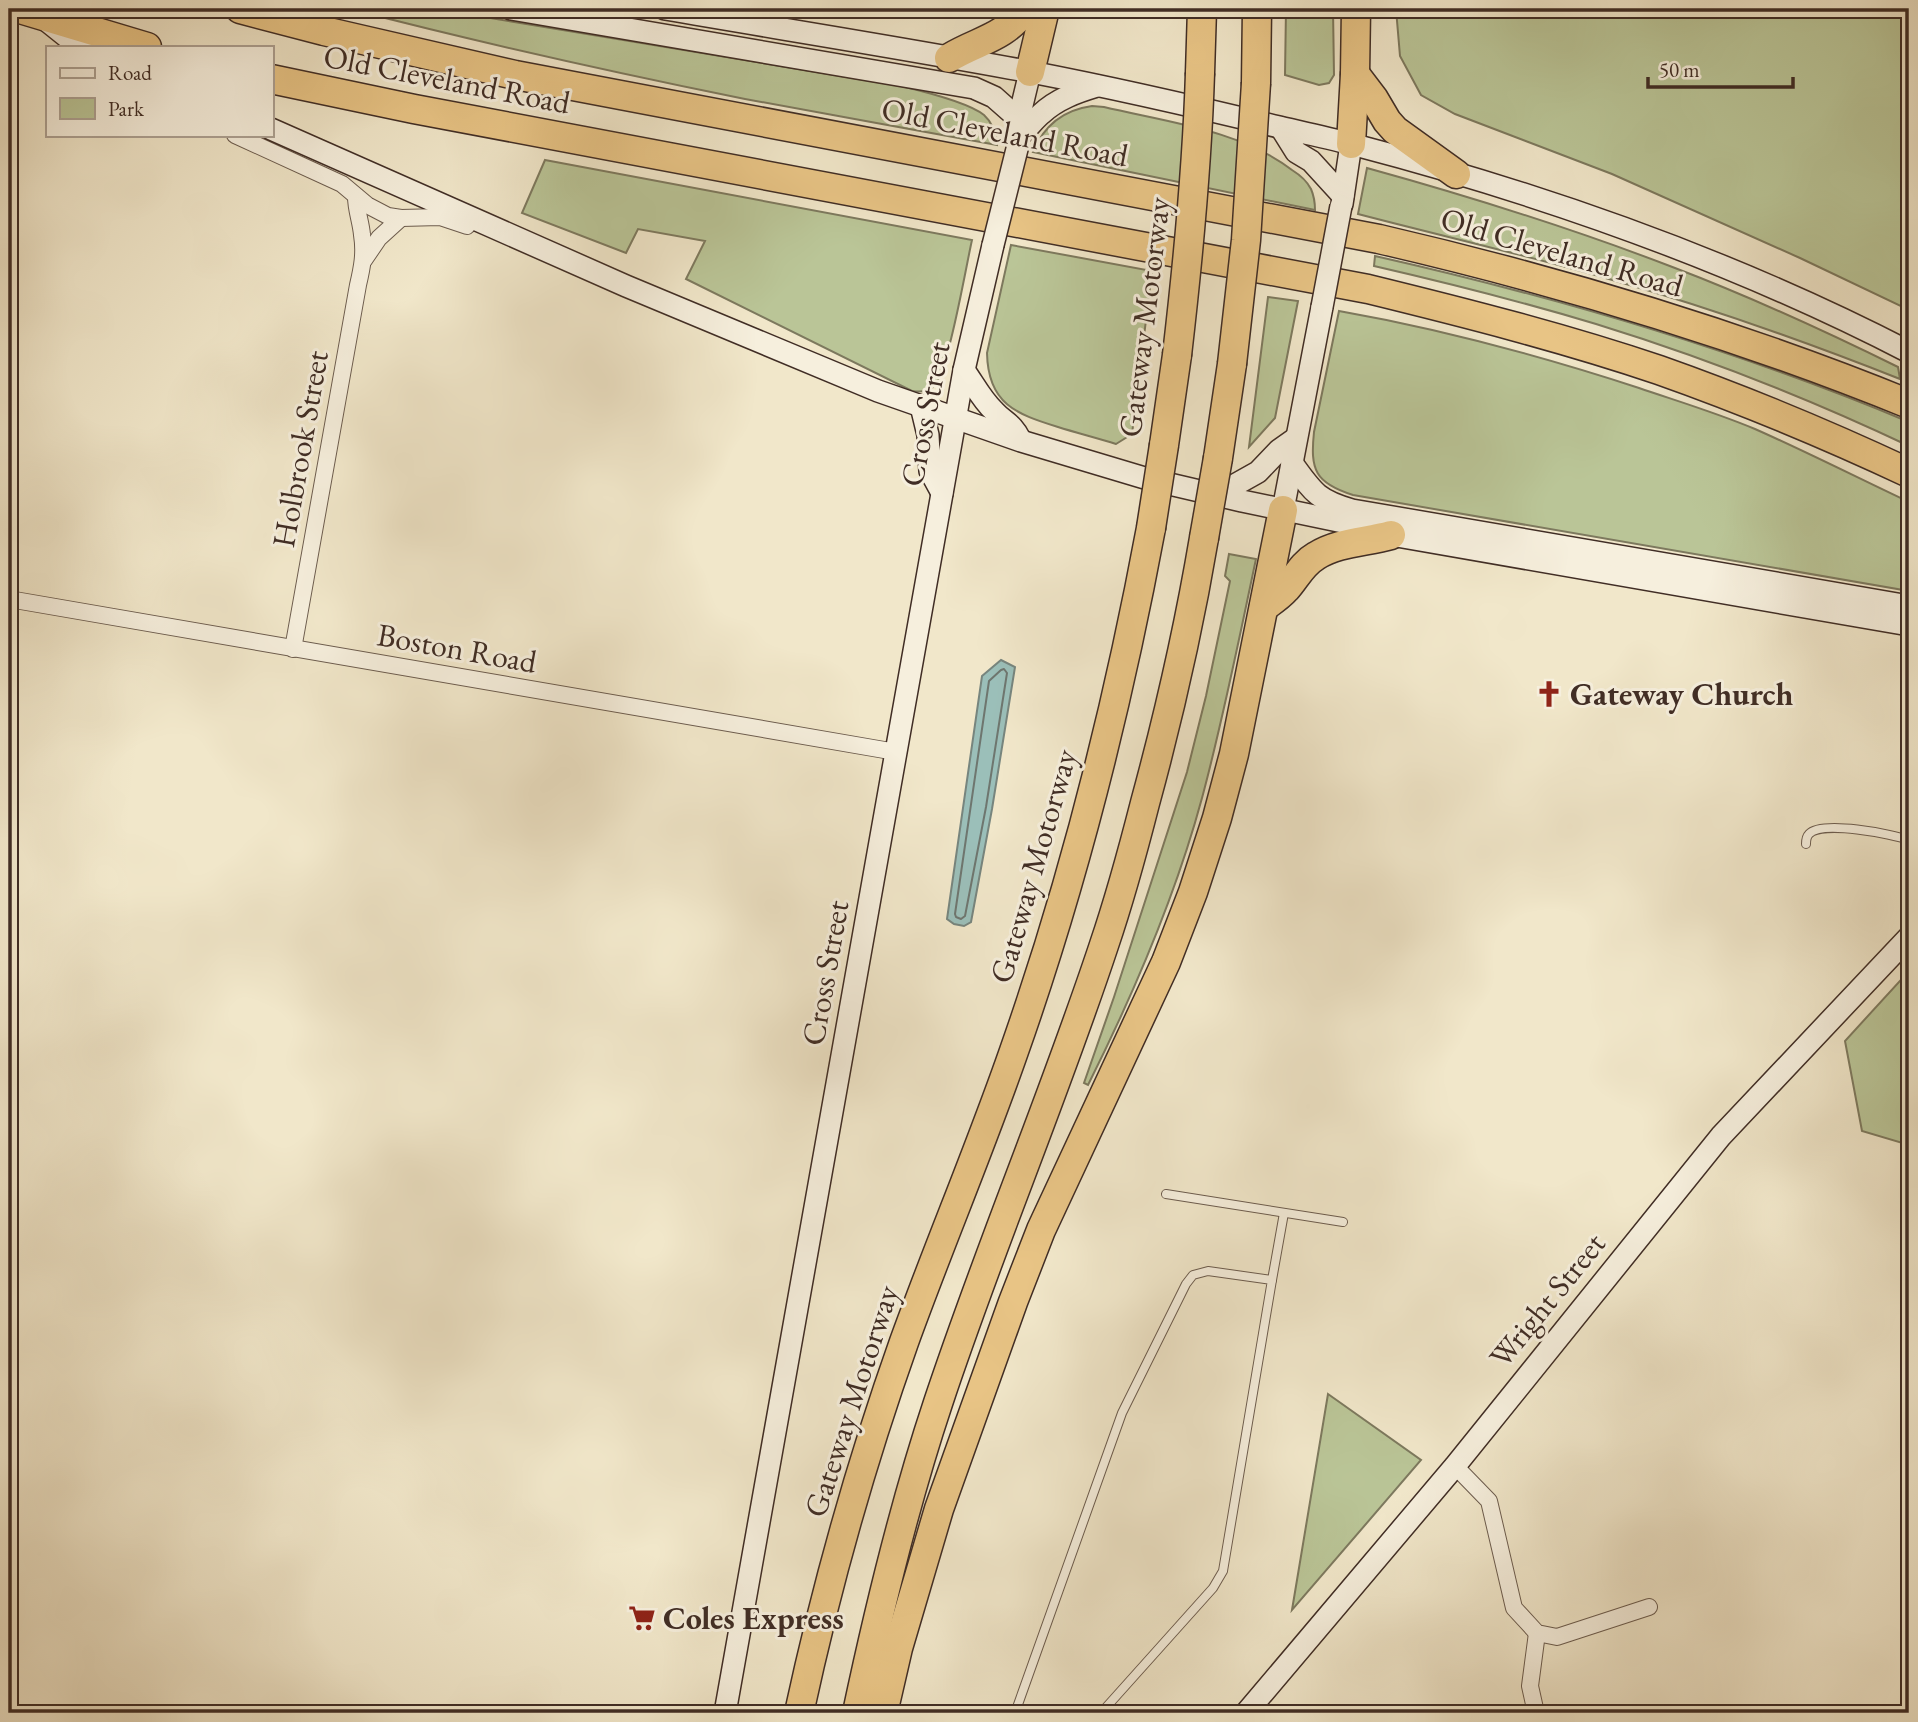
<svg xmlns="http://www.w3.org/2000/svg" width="1918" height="1722" viewBox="0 0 1918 1722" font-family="'EB Garamond',serif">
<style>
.green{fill:#bac597;stroke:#7d795e;stroke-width:2}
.water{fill:#9bbfb9;stroke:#77857e;stroke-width:2}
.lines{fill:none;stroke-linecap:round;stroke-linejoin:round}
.shore{stroke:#6e766f;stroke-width:2}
.lane-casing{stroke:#6c5c4e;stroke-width:10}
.street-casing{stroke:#6c5c4e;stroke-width:18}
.secondary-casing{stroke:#402d25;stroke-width:24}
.highway-casing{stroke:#402d25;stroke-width:31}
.lane{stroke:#f6efdd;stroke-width:8}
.street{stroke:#f6efdd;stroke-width:16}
.secondary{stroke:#f6efdd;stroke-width:21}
.highway{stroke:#e8c485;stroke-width:28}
.secondary-bridge-casing{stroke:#402d25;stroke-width:24;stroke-linecap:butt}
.highway-bridge-casing{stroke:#402d25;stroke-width:31;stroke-linecap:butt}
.secondary-bridge{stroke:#f6efdd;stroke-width:21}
.highway-bridge{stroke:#e8c485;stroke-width:28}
.labels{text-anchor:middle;stroke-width:6;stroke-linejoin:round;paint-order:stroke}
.street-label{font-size:32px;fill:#402d25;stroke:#f6efdd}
.poi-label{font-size:32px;font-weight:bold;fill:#402d25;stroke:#f6efdd;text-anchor:start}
</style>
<rect width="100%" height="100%" fill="#f1e7ca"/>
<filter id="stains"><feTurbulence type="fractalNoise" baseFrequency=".00286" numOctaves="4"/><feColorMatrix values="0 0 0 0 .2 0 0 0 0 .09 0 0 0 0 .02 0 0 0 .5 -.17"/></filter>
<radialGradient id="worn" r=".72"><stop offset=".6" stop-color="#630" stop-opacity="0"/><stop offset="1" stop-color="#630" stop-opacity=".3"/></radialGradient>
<g class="green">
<path d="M350,9H436L901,86C922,91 968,102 984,115C993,123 996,133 997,145C913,129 829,115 745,99C612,72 481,43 350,9Z"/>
<polygon points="1127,9 1169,9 1169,17 1132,10"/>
<polygon points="1286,9 1333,9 1334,75 1329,83 1319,85 1285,75"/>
<polygon points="1396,9 1909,9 1909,310 1800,258 1612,174 1455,114 1421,95 1400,56"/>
<path d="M1092,106L1104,107C1167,122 1240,130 1292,170C1300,175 1307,181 1311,189C1314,196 1315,203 1315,210L1033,152C1044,125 1063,110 1092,106Z"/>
<path d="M545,160L972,240C966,266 948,374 933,387C928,392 919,392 912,391L686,279L705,241L638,229L626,253L522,213Z"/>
<path d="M1367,168C1472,197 1574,229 1675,268C1751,297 1825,331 1898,367L1900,379C1804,341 1708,307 1609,279C1526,255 1442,236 1358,214Z"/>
<path d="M1011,245L1152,271L1132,434L1116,444C1097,438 1077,433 1058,427C1016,414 988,404 987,353Z"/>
<path d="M1375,256C1557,297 1737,350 1909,422V446C1808,398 1703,357 1596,324C1523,302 1448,283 1374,266Z"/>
<polygon points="1268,297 1298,301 1275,418 1249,447"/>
<path d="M1339,311C1441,329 1541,356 1639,388C1677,401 1717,413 1755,429C1807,452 1858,478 1909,502V591L1353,495C1315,483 1310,470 1314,432Z"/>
<path d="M1229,554L1256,559C1239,639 1223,720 1202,798C1175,898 1134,993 1088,1085L1084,1083L1114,997L1187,772L1206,696L1230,581L1225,576Z"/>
<polygon points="1909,971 1909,1145 1862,1131 1845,1041"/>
<polygon points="1328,1394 1421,1460 1292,1610"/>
</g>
<polygon class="water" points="1001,660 1015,667 992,809 971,922 964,926 954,924 947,919 982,676"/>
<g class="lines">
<polygon class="shore" points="1004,669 1007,673 986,807 965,916 961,919 956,917 955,914 989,681 1001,670"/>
<defs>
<g id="lane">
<path d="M1806,844C1806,841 1807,836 1809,834C1821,820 1892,834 1909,840"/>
<polyline points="1166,1194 1343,1222"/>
<polyline points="1272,1280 1284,1213"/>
<polyline points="1015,1713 1122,1413 1186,1284 1193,1275 1208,1271 1272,1280 1223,1571 1213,1588 1101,1713"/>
</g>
<g id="street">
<polyline points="235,135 342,184 367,205 388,216 401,218 440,217 467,226"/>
<polyline points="364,260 379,238 401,218"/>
<polyline points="9,599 896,752"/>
<path d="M293,649L358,285C362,268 365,253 362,235C361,222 356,210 356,197"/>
<polyline points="1455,1466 1489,1501 1514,1608 1537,1633 1557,1637 1649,1607"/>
<polyline points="1536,1713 1530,1686 1537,1633"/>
</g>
<g id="secondary">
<polyline points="511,9 974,88 994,97 1019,119"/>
<path d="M665,9C787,30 909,49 1031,72C1114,88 1197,107 1279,127C1304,133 1330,138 1355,145C1546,195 1733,261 1909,352"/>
<polyline points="47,21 67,37 86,47"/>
<polyline points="1019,128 1018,122 1030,72"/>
<polyline points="1281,128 1296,152 1311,161 1343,196"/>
<polyline points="271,129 626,286 878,391 1021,441 1148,479 1242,501 1367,527 1391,535 1909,625"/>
<path d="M1021,134C1028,128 1034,120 1041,114C1057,99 1077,92 1097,86"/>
<polyline points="1342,204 1351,144"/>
<path d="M964,370C974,384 982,400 994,411C1005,423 1012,423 1020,439"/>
<polyline points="921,406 928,435 930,471 942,493"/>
<path d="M1292,463C1313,492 1317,500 1352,510L1909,606"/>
<polyline points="1217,495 1258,472 1279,450 1296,438"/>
<polyline points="1283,510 1322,307"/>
<polyline points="725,1713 964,370 993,245"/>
<polyline points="1246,1713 1455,1466 1721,1136 1909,937"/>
</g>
<g id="highway">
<polyline points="20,9 147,47"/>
<path d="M240,9L324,31L515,75L1379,239C1560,281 1737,334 1909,404"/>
<path d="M949,58C981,39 1001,40 1026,9"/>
<polyline points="1030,72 1045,9"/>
<polyline points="1200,73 1202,9"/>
<polyline points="1355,74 1374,99 1387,121 1395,130 1456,174"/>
<path d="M271,79L414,109L1368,289C1466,313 1564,338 1659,370C1744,400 1828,435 1909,473"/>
<polyline points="1256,83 1257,9"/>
<polyline points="1351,144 1355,74 1356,9"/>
<polyline points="1164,445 1177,355"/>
<polyline points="1218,458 1232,364"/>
<path d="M1264,607C1271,602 1280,596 1286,589C1296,578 1302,564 1316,556C1338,542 1366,542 1391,535"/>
<path d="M799,1713C826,1588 861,1463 904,1342C939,1245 980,1149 1014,1051C1074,881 1118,705 1151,528"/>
<path d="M857,1713C879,1609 904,1505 938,1403C989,1249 1053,1099 1104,945C1120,898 1133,850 1145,803C1169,715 1189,627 1204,538"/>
<polyline points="883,1713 898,1648 939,1509 1013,1302 1041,1230 1166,962 1193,892 1217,818 1234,754 1283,510"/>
</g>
</defs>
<use href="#lane" class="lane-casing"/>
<use href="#street" class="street-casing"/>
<use href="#secondary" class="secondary-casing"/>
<use href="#highway" class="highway-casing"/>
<use href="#lane" class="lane"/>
<use href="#street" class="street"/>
<use href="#secondary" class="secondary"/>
<use href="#highway" class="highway"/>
<defs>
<g id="secondary-bridge">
<polyline points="993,245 1018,145"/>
<polyline points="1322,307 1341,206"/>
</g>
<g id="highway-bridge">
<path d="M1177,355C1188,261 1197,168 1200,73"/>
<polyline points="1232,364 1246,240 1256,83"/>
<polyline points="1151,528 1164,445"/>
<polyline points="1204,538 1218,458"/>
</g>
</defs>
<use href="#secondary-bridge" class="secondary-bridge-casing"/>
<use href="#highway-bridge" class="highway-bridge-casing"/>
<use href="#secondary-bridge" class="secondary-bridge"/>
<use href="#highway-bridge" class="highway-bridge"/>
</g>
<defs>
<symbol id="church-bare" viewBox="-9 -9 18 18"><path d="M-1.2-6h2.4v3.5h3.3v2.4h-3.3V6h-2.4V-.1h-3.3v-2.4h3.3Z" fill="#8f2418" stroke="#f6efdd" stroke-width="2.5" paint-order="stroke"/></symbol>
<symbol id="supermarket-bare" viewBox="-9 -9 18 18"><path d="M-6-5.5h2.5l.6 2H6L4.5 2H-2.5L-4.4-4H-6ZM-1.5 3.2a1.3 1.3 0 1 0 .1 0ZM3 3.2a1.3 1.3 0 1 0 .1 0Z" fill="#8f2418" stroke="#f6efdd" stroke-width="2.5" paint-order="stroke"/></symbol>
</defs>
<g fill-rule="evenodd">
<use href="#church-bare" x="1530" y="675" width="38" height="38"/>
<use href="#supermarket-bare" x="623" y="1599" width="38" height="38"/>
</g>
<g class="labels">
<g class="street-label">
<text transform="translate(447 79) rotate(11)" y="11">Old Cleveland Road</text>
<text transform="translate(1005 132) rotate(11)" y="11">Old Cleveland Road</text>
<text transform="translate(1562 252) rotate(16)" y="11">Old Cleveland Road</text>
<text transform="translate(1144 317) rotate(-83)" y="11">Gateway Motorway</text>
<text transform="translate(925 414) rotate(-79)" y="11">Cross Street</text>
<text transform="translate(300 449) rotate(-80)" y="11">Holbrook Street</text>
<text transform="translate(457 648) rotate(10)" y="11">Boston Road</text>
<text transform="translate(1033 866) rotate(-74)" y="11">Gateway Motorway</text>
<text transform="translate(825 973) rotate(-80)" y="11">Cross Street</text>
<text transform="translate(1547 1300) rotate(-51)" y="11">Wright Street</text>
<text transform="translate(851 1401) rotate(-72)" y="11">Gateway Motorway</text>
</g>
<g class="poi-label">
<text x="1570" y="705">Gateway Church</text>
<text x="663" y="1629">Coles Express</text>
</g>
</g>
<rect width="1918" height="1722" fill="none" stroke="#f1e7ca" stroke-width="35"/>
<rect x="10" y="10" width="1897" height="1701" fill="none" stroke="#402d25" stroke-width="3.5"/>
<rect x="18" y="18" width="1883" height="1687" fill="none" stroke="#402d25" stroke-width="2"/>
<rect x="46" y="46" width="228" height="91" fill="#f6efdd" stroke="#ada193" stroke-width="2"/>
<rect x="60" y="68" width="35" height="10" fill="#f6efdd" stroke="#ada193" stroke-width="2"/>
<text x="108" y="80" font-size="21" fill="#402d25">Road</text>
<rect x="60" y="98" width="35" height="21" fill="#bac597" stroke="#ada193" stroke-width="2"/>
<text x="108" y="116" font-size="21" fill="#402d25">Park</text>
<path d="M1648 77v10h145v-10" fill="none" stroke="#402d25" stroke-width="3.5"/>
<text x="1659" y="77" font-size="21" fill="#402d25" stroke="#f6efdd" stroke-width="5" paint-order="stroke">50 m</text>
<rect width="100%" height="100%" filter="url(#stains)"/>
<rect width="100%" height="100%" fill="url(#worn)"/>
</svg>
